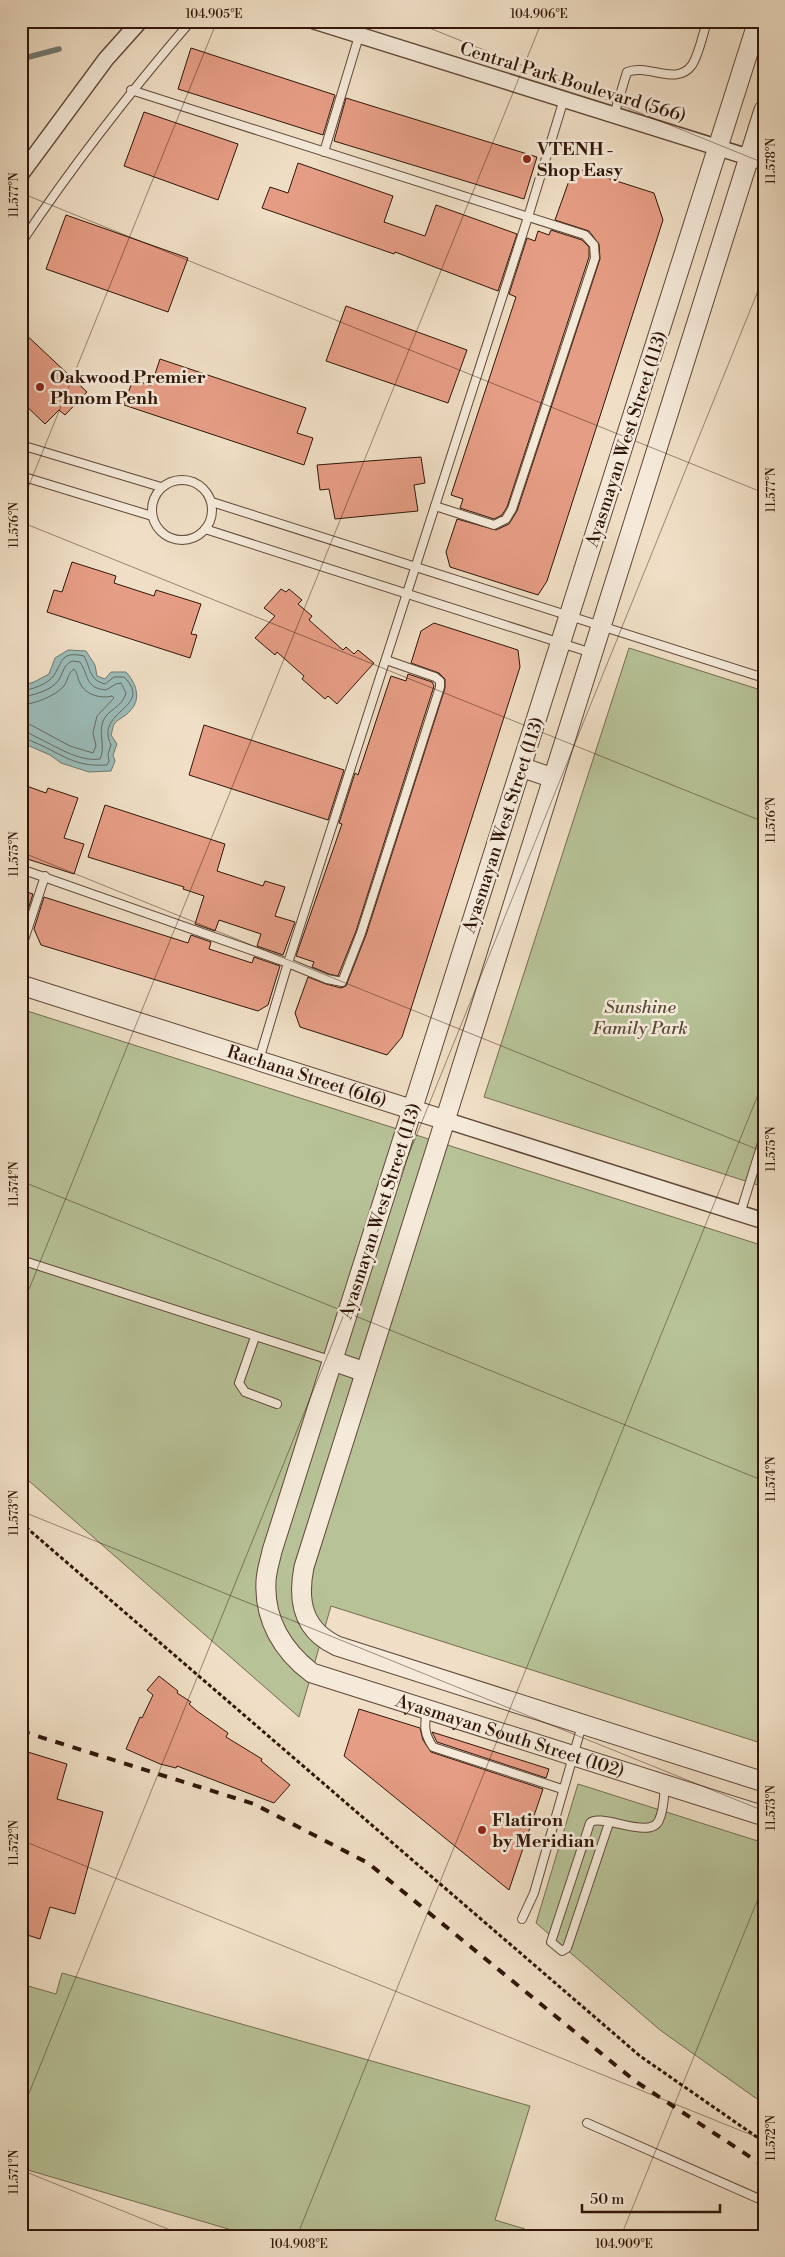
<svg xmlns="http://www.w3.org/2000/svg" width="785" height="2257" viewBox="0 0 785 2257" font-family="'Libre Bodoni',serif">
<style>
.green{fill:#b7c297;stroke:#746c50}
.water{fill:#9bbcb9;stroke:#707a73}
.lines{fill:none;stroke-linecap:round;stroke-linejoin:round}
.shore{stroke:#666961;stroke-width:1}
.stream{stroke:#707a73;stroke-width:5.5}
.building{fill:#e69d85;stroke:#301609}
.service-casing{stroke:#604838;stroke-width:10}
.minor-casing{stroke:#604838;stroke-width:18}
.tertiary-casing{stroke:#604838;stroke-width:21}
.path{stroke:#301609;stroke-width:3;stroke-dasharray:4 2.5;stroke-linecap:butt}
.service{stroke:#f5eada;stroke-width:8}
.minor{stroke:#f5eada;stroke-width:15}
.tertiary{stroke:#f5eada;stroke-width:19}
.rail{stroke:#301609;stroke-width:4;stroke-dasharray:9 9;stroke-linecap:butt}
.ticks{fill:none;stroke:#301609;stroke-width:1;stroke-opacity:0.45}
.poi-dot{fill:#8f2418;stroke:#f5eada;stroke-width:2}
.labels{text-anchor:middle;stroke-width:5;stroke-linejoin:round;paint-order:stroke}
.street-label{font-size:18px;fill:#301609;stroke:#f5eada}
.poi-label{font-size:18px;font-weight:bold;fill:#301609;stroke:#f5eada;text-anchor:start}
.park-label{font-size:18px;font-style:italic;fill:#584a34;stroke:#f5eada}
.neatline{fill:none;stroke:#301609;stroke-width:2}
.ticks-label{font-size:12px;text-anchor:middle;fill:#301609}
</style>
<rect width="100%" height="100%" fill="#f0dfc6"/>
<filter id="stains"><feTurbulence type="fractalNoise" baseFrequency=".004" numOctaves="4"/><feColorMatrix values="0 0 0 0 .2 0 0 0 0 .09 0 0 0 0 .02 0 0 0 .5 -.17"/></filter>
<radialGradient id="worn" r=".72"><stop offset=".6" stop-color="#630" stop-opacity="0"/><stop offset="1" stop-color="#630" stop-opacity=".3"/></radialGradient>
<g class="green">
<polygon points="629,648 764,691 764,1187 484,1097"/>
<polygon points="21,1009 764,1246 764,1744 331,1606 299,1717 21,1474"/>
<polygon points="578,1784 764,1843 764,2104 660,2030 536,1923"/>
<polygon points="62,1973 530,2106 495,2220 525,2229 523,2236 252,2236 21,2168 21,1984 56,1994"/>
</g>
<path class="water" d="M68,650L86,651L95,665L97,676L105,679L111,672H126C136,683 142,699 130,711C126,716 118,719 114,724C113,726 112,732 111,735L117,744L113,755L115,761L111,771L89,772L61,763L50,755L27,745L21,740V686L34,682L49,674L55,658Z"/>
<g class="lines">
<g class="shore">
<path d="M21,691C31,690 49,684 54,675C63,661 61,651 84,656C91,669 89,680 105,684L114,677H124C155,708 94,710 111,745L108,754L109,761L107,765C74,767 64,755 36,743C30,741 27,738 21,737"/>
<path d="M21,697C32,696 52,690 58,681C64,673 62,666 72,661L80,662C89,676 85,688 106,690L116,684L121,683L126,693C122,708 108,709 103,721C98,735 106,746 100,759C78,762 56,746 36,737C30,734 28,731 21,731"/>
<path d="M21,705C35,704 55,696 64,686C68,680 68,673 74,669C78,673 77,678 80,683C85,695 101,699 112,696L114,698L97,716L93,733L96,746L93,753L70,746L31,725L21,723"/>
</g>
<polyline class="stream" points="21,59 59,49"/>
</g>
<g class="building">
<polygon points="191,48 335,95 323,135 178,89"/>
<polygon points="346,98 537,157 524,199 334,141"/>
<polygon points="144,112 238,144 218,200 124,166"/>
<polygon points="298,163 393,196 384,222 425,236 436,205 517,234 498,291 395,252 394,254 262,208 270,187 288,193"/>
<polygon points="582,170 654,193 663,220 547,581 538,595 450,567 446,552 457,519 496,530 509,524 517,511 600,259 599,244 589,231 555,220 570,178"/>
<polygon points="66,215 188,258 168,312 46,269"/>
<polygon points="551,230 582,240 589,247 589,257 507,507 502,515 494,519 460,508 463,499 451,495 516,297 509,294 527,238 535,241 538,231 549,235"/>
<polygon points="346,306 467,350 448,403 326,361"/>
<polygon points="21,330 87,392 65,415 59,410 45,424 21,401"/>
<polygon points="160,359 306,408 297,433 313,438 304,465 124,405 133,379 151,386"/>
<polygon points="421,457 425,483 414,485 418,511 335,519 329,489 320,490 317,465"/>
<polygon points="72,562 116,576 114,583 154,596 156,590 201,604 191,634 197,635 190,658 47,612 54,590 62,592"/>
<polygon points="281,589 286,592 289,589 302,600 298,604 312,616 309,620 343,650 346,647 354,654 358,650 374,663 337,704 328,696 325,699 302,679 304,676 277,652 275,655 255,638 275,616 264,608"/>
<polygon points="434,623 518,650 520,667 402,1037 387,1055 300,1027 295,1013 308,977 326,984 341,988 346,986 366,935 445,688 445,679 439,673 411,663 421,631"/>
<polygon points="408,674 432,682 434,686 356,931 338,976 329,974 312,967 314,962 296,956 342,824 339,823 355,773 358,775 391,676 406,681"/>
<polygon points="204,725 344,770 328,820 189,775"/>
<polygon points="21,784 46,793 48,788 78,798 64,838 84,844 74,874 21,857"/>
<polygon points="105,805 225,844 217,871 263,886 265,881 285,887 275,916 295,922 283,955 257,946 261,934 219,920 215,931 195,924 204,896 183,889 184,887 88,857"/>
<polygon points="21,890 33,894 27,913 21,901"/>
<polygon points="44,897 188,943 191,935 211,942 209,949 252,963 254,957 280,966 268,1005 258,1011 41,945 34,929"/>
<polygon points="159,1676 178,1691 177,1693 191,1702 189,1704 197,1711 228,1733 226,1737 262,1759 261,1761 290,1785 274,1803 177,1766 176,1768 160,1764 126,1749 140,1717 142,1718 153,1695 147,1690"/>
<polygon points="359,1709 420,1728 423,1740 431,1752 543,1789 509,1890 344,1756"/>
<polygon points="432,1732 549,1769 546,1778 437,1742"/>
<polygon points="21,1750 67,1764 57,1799 103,1812 75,1914 50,1907 40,1939 21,1933"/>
</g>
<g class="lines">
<defs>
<g id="service">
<polyline points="131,90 585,235 594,245 595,258 512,509 506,519 494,525 435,506"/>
<path d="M614,115L627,72C648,63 676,87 692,65C699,54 703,34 707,21"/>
<polyline points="324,152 359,36"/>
<path d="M21,243C73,165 130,92 191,21"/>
<polyline points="21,445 161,487"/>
<polyline points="21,476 152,516"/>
<circle cx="182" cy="510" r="30"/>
<polyline points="212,502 764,678"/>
<polyline points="205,529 592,653"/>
<polyline points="21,869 288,963 327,979 342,982 361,933 440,687 440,681 435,677 386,660"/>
<polyline points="21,949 45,876"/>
<polyline points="259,1060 288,963 528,217 564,99"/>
<polyline points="740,1214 764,1137"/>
<polyline points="21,1260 333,1361"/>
<polyline points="255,1337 239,1383 245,1392 277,1404"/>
<path d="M427,1710C424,1725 424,1734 433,1747L562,1789"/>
<path d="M609,1823L567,1948L562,1951L551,1942L590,1823C600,1812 651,1841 659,1820C664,1810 664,1796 665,1785"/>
<polyline points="522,1919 534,1893 582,1725"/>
<polyline points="587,2123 764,2201"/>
</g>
<g id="minor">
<polyline points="314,21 764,162"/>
<polyline points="21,174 106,59 140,21"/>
<polyline points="445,1120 764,1221"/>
</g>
<g id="tertiary">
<path id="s1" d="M758,21L272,1551C270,1561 266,1572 266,1582C264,1620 283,1651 312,1673L764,1816"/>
<path d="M764,110L304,1567C297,1602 303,1630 337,1646L764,1782"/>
<polyline points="521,767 553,778"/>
<path id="s2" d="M21,985L445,1120"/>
<polyline points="333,1361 365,1372"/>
</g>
</defs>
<use href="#service" class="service-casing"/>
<use href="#minor" class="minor-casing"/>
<use href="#tertiary" class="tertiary-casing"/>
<polyline class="path" points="21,1523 640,2056 764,2142"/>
<use href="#service" class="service"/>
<use href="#minor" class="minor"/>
<use href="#tertiary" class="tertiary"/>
<polyline class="rail" points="21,1731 254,1804 368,1863 635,2081 764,2166"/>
</g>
<path class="ticks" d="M412,21L764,163M21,193L764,493M21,505L217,21M21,522L764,822M21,852L764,1152M21,1181L764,1481M21,1309L542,21M21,1511L764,1811M21,1840L764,2140M21,2113L764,276M21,2170L185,2236M297,2236L764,1080M621,2236L764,1884"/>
<g class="poi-dot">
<circle cx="527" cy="159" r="5"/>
<circle cx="40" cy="387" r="5"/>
<circle cx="482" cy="1830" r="5"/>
</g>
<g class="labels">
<g class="street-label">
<text transform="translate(573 82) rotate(17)" y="6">Central Park Boulevard (566)</text>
<text transform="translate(626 439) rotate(-72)" y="6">Ayasmayan West Street (113)</text>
<text transform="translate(503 825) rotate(-72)" y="6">Ayasmayan West Street (113)</text>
<text dy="6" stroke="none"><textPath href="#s2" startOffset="300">Rachana Street (616)</textPath></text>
<text transform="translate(380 1211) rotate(-72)" y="6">Ayasmayan West Street (113)</text>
<text dy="6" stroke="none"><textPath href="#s1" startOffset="1951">Ayasmayan South Street (102)</textPath></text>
</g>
<g class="poi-label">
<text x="537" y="155">VTENH -<tspan x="537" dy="21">Shop Easy</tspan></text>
<text x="50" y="383">Oakwood Premier<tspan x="50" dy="21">Phnom Penh</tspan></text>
<text x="492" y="1826">Flatiron<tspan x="492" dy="21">by Meridian</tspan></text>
</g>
<g class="park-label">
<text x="640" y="1013">Sunshine<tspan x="640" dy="21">Family Park</tspan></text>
</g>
</g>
<rect width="785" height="2257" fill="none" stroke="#f0dfc6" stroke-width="55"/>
<path d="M582 2204v8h138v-8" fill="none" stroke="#301609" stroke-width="2.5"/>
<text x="590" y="2204" font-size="15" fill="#301609" stroke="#f5eada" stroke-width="4" paint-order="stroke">50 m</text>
<rect x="28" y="28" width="730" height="2202" class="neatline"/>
<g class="ticks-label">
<text x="214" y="18">104.905°E</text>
<text x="539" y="18">104.906°E</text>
<text transform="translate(771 161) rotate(-90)" y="4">11.578°N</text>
<text transform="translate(14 195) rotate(-90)" y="4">11.577°N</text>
<text transform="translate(771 490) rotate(-90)" y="4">11.577°N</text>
<text transform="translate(14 525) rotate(-90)" y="4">11.576°N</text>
<text transform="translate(771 820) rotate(-90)" y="4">11.576°N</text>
<text transform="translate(14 854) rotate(-90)" y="4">11.575°N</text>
<text transform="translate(771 1149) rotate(-90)" y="4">11.575°N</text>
<text transform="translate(14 1184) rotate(-90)" y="4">11.574°N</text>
<text transform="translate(771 1479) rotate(-90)" y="4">11.574°N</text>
<text transform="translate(14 1513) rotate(-90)" y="4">11.573°N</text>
<text transform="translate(771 1808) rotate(-90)" y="4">11.573°N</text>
<text transform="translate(14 1843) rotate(-90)" y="4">11.572°N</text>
<text transform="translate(771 2138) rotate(-90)" y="4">11.572°N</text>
<text transform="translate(14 2172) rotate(-90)" y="4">11.571°N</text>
<text x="299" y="2248">104.908°E</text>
<text x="624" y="2248">104.909°E</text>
</g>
<rect width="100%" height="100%" filter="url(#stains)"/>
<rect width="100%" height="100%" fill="url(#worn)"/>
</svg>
